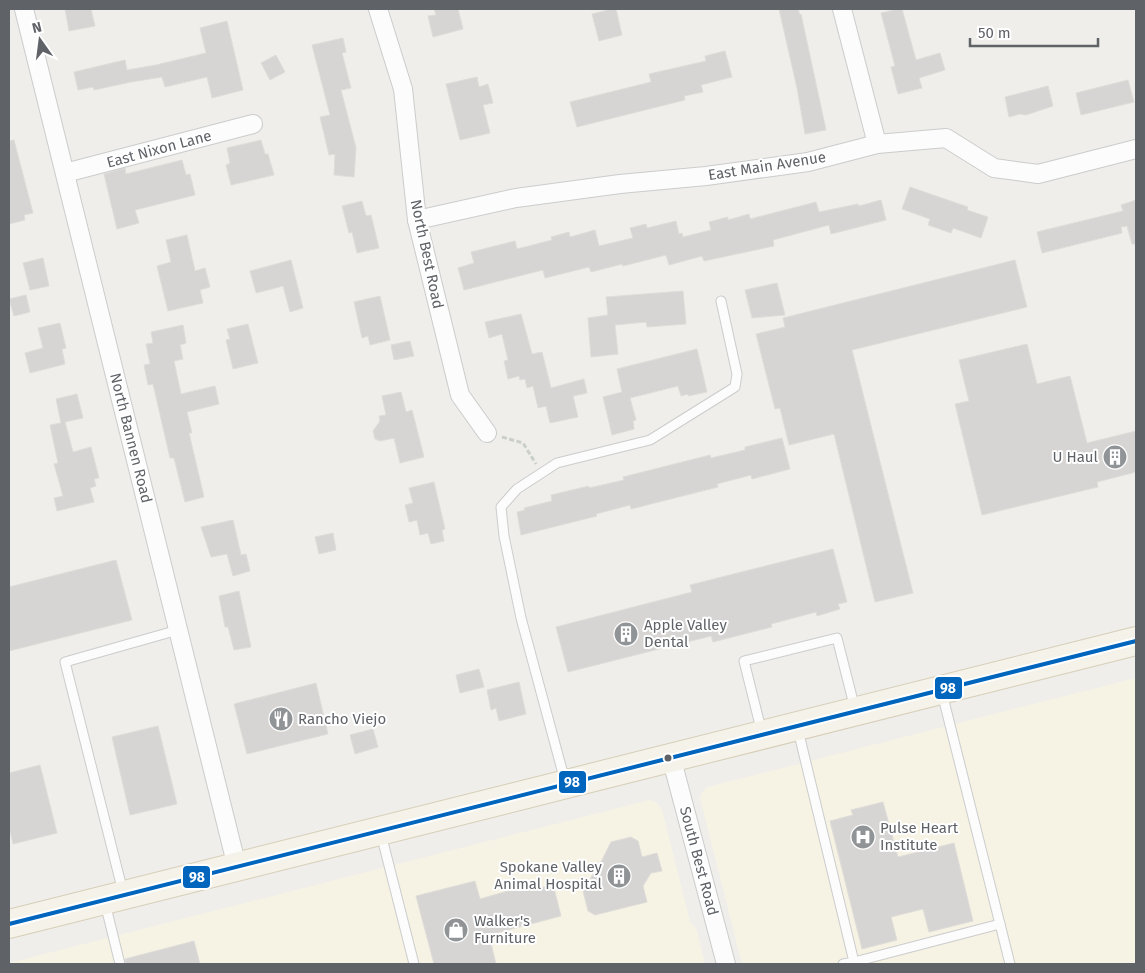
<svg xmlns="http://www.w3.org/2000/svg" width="1145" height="973" viewBox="0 0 1145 973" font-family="'Fira Sans',sans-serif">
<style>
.commercial{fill:#f7f3e4}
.building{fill:#d6d5d3;stroke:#deddd9}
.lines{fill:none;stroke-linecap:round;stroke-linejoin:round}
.lane-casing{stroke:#cbcccc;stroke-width:11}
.street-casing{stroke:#cbcccc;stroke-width:20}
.primary-casing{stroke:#d7ceb8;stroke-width:30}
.path{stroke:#cacfcc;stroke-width:3;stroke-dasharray:5 2.5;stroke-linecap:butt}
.lane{stroke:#fdfcfc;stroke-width:9}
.street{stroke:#fdfcfc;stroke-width:18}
.primary{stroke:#f4f2e9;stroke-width:28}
.bus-1-casing{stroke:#fff;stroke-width:8}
.bus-1{stroke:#0065bd;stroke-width:4}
.bus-dot{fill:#5f6368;stroke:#fff;stroke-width:2}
.labels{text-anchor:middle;stroke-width:4;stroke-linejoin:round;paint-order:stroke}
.street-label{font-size:15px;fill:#5f6368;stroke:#fff}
.poi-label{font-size:15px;fill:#5f6368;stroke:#fff;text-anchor:start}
.line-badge{stroke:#fff;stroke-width:2}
.badge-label{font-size:14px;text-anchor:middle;font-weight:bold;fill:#fff}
</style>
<rect width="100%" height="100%" fill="#efeeea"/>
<g class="commercial">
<polygon points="1136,678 1136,964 742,964 700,798 702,792 708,787"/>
<polygon points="650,800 657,803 662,810 690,922 696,928 705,964 9,964 9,963"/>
</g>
<g class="building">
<polygon points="65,9 91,9 95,26 69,31"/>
<polygon points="434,9 458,9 463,29 433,37 428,16 436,15"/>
<polygon points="612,9 616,9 622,35 599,41 592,14"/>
<polygon points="779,9 798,9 800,15 801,14 826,130 805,134 797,88"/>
<polygon points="898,9 902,9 916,60 940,53 945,70 919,78 922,88 898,94 891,67 895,66 881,13"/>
<polygon points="227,21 243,90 212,98 207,77 165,87 162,77 131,82 94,90 93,87 78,90 74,72 125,60 127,70 156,65 206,53 200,28"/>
<polygon points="343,38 346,52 342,53 351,88 341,90 356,148 354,177 334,175 335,154 329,155 320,117 330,115 312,45"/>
<polygon points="725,51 732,77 701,85 703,92 684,96 685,100 577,127 570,102 651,82 649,74 706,61 705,56"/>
<polygon points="276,55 285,72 270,80 261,63"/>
<polygon points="477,77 479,87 488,84 493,103 483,105 490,133 460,140 446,84"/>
<polygon points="1128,80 1134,102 1081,115 1076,93"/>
<polygon points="1048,86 1053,106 1026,115 1020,114 1009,117 1005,97"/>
<polygon points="14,140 33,213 24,215 25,220 9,224 9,141"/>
<polygon points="261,140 265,154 268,154 274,175 231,185 226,165 230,163 227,148"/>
<polygon points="182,160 186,175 190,174 195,195 135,210 139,223 117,229 104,174 125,168 126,174"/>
<polygon points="910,187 968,207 967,210 988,217 981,238 953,228 951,233 928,225 930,219 902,209"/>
<polygon points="881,200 886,220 831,234 829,225 773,240 774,246 704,261 702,256 669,265 666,255 623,266 622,264 591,272 589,267 545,278 543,270 464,290 458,268 474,263 471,252 515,241 517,249 552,240 551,237 569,232 570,237 595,230 599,246 633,238 630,228 646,224 647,228 676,221 679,234 682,233 683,237 711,230 709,222 728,217 728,220 749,214 750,219 816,202 819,212 858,204 859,206"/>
<polygon points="1136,200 1136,244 1132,244 1127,226 1121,227 1122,233 1042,253 1037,232 1123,211 1121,205"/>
<polygon points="362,201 366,216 371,215 379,248 357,253 352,232 349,233 342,206"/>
<polygon points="187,235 195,271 205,268 210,287 200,290 203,303 168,311 157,266 171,262 166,240"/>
<polygon points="43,258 49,286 30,290 23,263"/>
<polygon points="291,260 303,308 290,312 283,286 256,293 250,271"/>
<polygon points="1015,260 1027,307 852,350 913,593 875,602 834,434 789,445 780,408 775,409 756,334 785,327 783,318"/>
<polygon points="777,283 785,315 752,318 745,290"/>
<polygon points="683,291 686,324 647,327 646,322 615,325 618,354 591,357 588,318 608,315 606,297"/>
<polygon points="26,295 30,312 14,316 9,299"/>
<polygon points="380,296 390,340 370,345 368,336 362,338 354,302"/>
<polygon points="521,314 532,354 542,352 551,388 584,379 587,393 573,396 578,417 550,423 546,406 538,408 533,386 527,388 525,379 520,380 519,376 508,379 504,361 508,360 502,334 489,338 485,322"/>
<polygon points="60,323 66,348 62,349 65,364 30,373 25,353 43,348 38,328"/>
<polygon points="248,324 258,363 233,369 226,340 230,339 227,329"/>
<polygon points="183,325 186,343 180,345 183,359 174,361 181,394 215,386 219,404 187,412 192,433 189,433 204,497 185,502 174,458 170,458 153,384 148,385 144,365 150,364 146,344 153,343 151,332"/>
<polygon points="410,341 414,356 394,360 391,345"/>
<polygon points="1027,344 1037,384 1070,376 1087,443 1136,431 1136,472 1097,482 1098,487 982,515 955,404 969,401 959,360"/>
<polygon points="697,349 707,392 688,396 688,394 681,396 678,386 630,398 636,420 633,421 634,429 612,435 603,397 622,392 617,369"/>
<polygon points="401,392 406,412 412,410 424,457 400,463 394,438 380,441 375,439 373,431 380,421 379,416 386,415 382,396"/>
<polygon points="77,394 83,418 65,422 73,452 91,447 99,478 94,479 96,486 90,488 94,502 57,511 54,498 63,496 54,464 58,463 50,425 61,423 56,399"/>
<polygon points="782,438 790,469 752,479 751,475 717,484 718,487 631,509 630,505 596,514 597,516 521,535 517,512 525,510 524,508 552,501 551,495 589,486 589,488 624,480 623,477 710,455 711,458 745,450 745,447"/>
<polygon points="434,482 445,529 442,530 444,541 431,544 428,533 420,535 417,520 409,522 405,505 413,503 409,488"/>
<polygon points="233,520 241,555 246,554 250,571 233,576 227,554 211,557 201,527"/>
<polygon points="333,533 336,550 319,554 315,537"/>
<polygon points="833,549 847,602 838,604 840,609 817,616 816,612 771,624 772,627 713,642 711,636 568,672 556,627 692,592 690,585"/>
<polygon points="116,560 132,620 9,651 9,587"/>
<polygon points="239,591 251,647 234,650 228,627 225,627 219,596"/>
<polygon points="479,669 484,687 460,693 456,675"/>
<polygon points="519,682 526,714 499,721 496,708 491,710 487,690"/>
<polygon points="316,683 328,734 247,754 234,704"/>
<polygon points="158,726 177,804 130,815 112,737"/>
<polygon points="373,729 378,747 355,754 350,735"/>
<polygon points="40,765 57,833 13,844 9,826 9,773"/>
<polygon points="883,802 898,857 954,843 973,921 929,932 923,909 891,917 897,940 862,949 830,821 853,815 851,810"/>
<polygon points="631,837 638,841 642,857 657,853 662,871 651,873 643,886 647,902 595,915 588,911 583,891 593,874 591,869 595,864 601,862 611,842"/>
<polygon points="475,881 480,899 539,882 540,888 553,884 561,916 489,935 496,964 434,964 416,896"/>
<polygon points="194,941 200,964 126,964 125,959"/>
</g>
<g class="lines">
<defs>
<g id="lane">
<polyline points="942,693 1010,964"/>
<polyline points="798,730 854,962 843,964"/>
<polyline points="762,733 744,661 837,638 855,709"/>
<polyline points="565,781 521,618 504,536 501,507 517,489 557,463 650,440 735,387 737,374 721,301"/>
<polyline points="381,834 414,964"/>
<polyline points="123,892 65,662 178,630"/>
<polyline points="105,903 120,964"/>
<polyline points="854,962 1000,924"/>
</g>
<g id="street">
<polyline points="24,9 237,867"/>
<polyline points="378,9 403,89 417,220 460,395 487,433"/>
<polyline points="842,9 877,144"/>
<polyline points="65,173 253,124"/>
<polyline points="417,220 516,198 620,184 706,176 808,162 877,144 946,138 994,168 1038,174 1136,149"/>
<polyline points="671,757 726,964"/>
</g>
<path id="primary" d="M9,924C384,828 761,737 1136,641"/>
</defs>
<use href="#lane" class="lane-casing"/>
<use href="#street" class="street-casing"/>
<use href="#primary" class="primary-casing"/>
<polyline class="path" points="502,437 523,443 536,464"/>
<use href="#lane" class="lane"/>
<use href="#street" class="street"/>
<use href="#primary" class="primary"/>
<defs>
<polyline id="bus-1" points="9,924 1136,641"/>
</defs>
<use href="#bus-1" class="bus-1-casing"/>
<use href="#bus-1" class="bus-1"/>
</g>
<defs>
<symbol id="building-disc" viewBox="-11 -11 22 22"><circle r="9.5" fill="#919496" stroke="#fff"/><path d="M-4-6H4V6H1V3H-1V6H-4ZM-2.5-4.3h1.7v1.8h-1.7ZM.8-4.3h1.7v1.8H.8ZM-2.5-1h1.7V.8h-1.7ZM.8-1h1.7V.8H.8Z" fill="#fff"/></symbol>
<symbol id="restaurant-disc" viewBox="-11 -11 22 22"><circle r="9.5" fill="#919496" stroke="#fff"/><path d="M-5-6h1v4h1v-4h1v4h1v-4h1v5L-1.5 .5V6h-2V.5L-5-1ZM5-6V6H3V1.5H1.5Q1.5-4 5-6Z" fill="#fff"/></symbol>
<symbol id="hospital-disc" viewBox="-11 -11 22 22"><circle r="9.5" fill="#919496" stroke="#fff"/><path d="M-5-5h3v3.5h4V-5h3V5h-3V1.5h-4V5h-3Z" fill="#fff"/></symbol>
<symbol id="shop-disc" viewBox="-11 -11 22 22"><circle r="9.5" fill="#919496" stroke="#fff"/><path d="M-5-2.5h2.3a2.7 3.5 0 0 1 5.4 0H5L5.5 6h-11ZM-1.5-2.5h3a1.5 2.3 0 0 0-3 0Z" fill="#fff"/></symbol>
</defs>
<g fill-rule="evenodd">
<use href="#building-disc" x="1101" y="443" width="28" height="28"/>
<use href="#building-disc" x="612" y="620" width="28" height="28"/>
<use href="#restaurant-disc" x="267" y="705" width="28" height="28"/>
<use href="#hospital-disc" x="849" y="823" width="28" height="28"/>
<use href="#building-disc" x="605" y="862" width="28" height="28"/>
<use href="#shop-disc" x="442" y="916" width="28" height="28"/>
</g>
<circle class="bus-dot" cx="668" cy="758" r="4.5"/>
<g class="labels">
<g class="street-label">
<text transform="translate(159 149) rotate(-15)" y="5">East Nixon Lane</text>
<text transform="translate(767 166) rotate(-9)" y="5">East Main Avenue</text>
<text transform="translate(427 254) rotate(78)" y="5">North Best Road</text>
<text transform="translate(131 438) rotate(76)" y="5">North Bannen Road</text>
<text transform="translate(699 861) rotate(75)" y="5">South Best Road</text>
</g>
<g class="poi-label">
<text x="1098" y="462" text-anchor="end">U Haul</text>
<text x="644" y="630">Apple Valley<tspan x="644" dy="17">Dental</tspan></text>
<text x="298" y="724">Rancho Viejo</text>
<text x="880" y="833">Pulse Heart<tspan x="880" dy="17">Institute</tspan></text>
<text x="602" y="872" text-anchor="end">Spokane Valley<tspan x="602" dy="17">Animal Hospital</tspan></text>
<text x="474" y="926">Walker's<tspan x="474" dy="17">Furniture</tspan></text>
</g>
</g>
<g class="line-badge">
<rect x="934" y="676" width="29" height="24" rx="5" fill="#0065bd"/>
<rect x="558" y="770" width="29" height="24" rx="5" fill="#0065bd"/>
<rect x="182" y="865" width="29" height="24" rx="5" fill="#0065bd"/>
</g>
<g class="badge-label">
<text x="948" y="693">98</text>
<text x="572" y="787">98</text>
<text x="197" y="882">98</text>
</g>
<rect width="1145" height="973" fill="none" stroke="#5f6368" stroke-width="20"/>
<g transform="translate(40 40) rotate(346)" stroke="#ffffff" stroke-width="4" paint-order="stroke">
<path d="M0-4L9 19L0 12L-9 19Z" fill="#5f6368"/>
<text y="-8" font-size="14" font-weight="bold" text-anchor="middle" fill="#5f6368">N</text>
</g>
<path d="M970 38v8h128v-8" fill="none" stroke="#5f6368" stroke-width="2.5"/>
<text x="978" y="38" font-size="15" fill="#5f6368" stroke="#ffffff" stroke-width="4" paint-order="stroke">50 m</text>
</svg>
